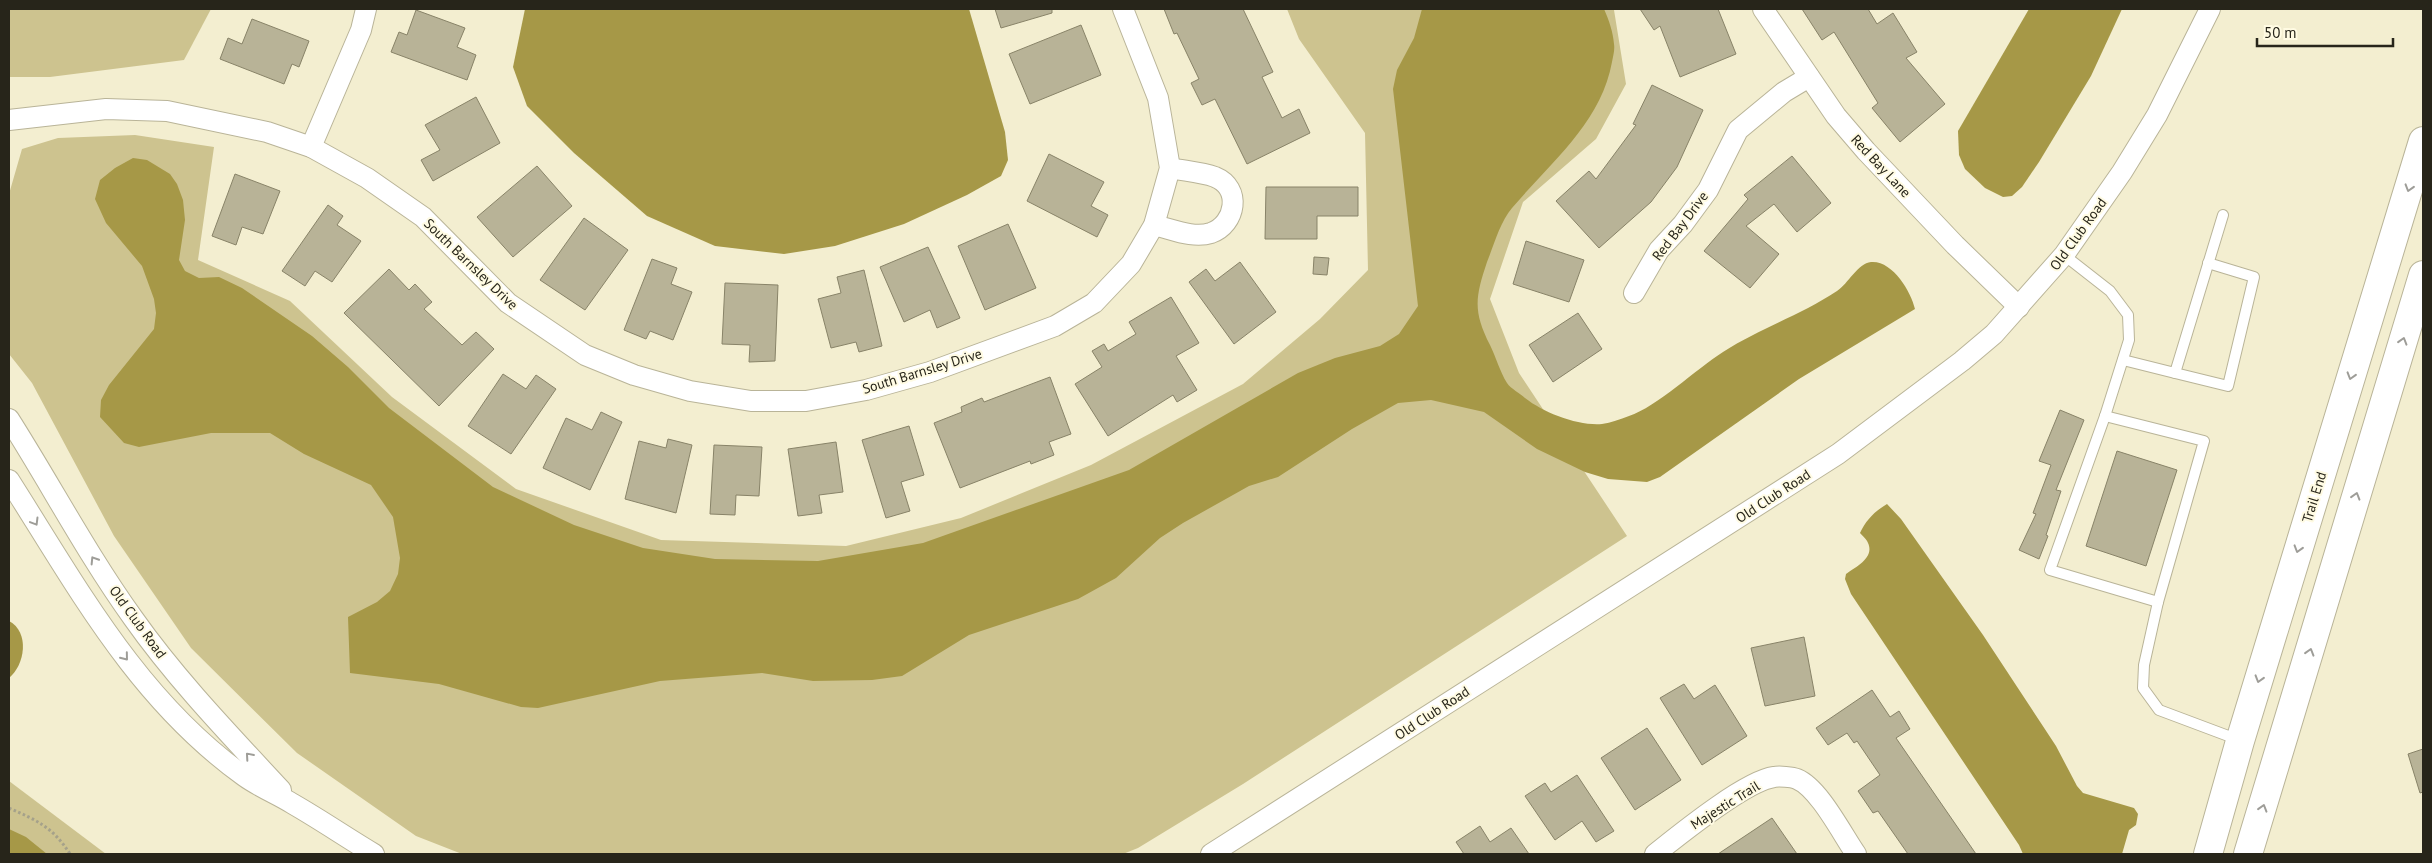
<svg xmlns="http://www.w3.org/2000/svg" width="2432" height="863" viewBox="0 0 2432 863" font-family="'PT Sans',sans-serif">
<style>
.green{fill:#cdc38f}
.water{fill:#a69847}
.building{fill:#b8b397;stroke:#888368}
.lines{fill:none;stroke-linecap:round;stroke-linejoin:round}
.lane-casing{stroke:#b9b498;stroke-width:12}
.street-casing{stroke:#b9b498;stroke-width:22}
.secondary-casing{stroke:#b9b498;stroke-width:30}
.path{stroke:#a5a18a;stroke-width:3;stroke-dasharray:2.5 2.5;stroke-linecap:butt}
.lane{stroke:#fff;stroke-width:10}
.street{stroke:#fff;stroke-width:20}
.secondary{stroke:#fff;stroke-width:28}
.oneway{stroke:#9e9d98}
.labels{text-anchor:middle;stroke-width:4;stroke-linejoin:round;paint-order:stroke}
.street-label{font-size:14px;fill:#27251a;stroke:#fffbe3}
</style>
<rect width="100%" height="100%" fill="#f3eed0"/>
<g class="green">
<polygon points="9,9 211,9 184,60 50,77 9,77"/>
<polygon points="1287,9 1614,10 1626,84 1596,139 1523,202 1490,299 1519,373 1627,536 1243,784 1138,848 1123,854 462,854 416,836 297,753 191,648 114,536 32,383 9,354 9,194 22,149 58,138 135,135 214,147 198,260 290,301 392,397 516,489 661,540 846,546 961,518 1091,465 1243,384 1320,319 1368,270 1365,133 1299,39"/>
<polygon points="9,781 106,854 9,854"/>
</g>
<g class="water">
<polygon points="525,9 969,9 1005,132 1008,160 1001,176 967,195 904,224 835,246 784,254 715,246 647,216 574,153 527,106 513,67"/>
<path d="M1422,9H1604C1609,20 1613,32 1614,44C1615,50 1613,56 1612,62C1601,123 1550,163 1512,208C1500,222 1494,245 1487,262C1475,298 1473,311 1490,345C1496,357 1500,372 1507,383C1511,389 1520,393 1525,398C1544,413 1578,426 1602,424C1611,423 1620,419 1629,416C1657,407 1696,369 1723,352C1760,328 1801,315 1837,291C1848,284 1858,263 1871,262C1892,260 1911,291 1915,309L1799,379L1660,477L1647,482L1608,479L1585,472L1537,449L1484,412L1431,400L1398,403L1352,429L1278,477L1249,486L1183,523L1160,538L1116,578L1078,599L969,635L902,676L872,680L813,681L762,673L660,681L538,708L521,707L439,684L350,673L348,617L377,602L390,591L398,574L400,558L393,517L371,485L304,454L270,433H211L139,447L124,443L100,417L101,400L109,385L154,329L156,313L154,299L142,266L106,223L95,199L100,180L115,168L133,158L147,160L170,174L177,184L183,200L185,220L179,260L185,271L199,278L219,277L242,288L312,336L348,367L389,408L493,487L574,525L643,548L715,559L818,561L923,543L1129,470L1298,373L1335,358L1380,346L1399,334L1418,306L1393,89L1397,70L1414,38Z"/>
<polygon points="2029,9 2122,9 2091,76 2039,162 2022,187 2012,196 2003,197 1985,188 1965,169 1959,155 1958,131"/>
<path d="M1887,504L1901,519L1983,635L2056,746L2077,786L2083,793L2134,808L2138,814L2136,825L2129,830L2122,854H2023L2019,845L1851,594L1845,579L1846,574C1855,567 1875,558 1868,543C1867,540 1863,536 1860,533C1866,520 1875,511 1887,504Z"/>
<path d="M9,621C30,632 25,665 9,678Z"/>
<polygon points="9,829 26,837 47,854 9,854"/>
</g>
<g class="building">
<polygon points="995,9 1052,9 1052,13 1001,28"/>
<polygon points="1164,9 1243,9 1273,72 1262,77 1282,118 1299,109 1310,133 1247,164 1215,99 1202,105 1191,83 1199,79 1177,33 1174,34"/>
<polygon points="1640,9 1718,9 1736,54 1680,77 1660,26 1654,30"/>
<polygon points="1802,9 1868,9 1877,24 1893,13 1917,52 1906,58 1945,104 1900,142 1872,108 1878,103 1834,32 1822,40"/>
<polygon points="416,10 465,28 457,47 476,55 467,80 391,52 399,32 407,35"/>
<polygon points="252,19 309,41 299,67 292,64 284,84 220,59 228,38 242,44"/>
<polygon points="1081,25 1101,75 1030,104 1009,54"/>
<polygon points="1652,85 1703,110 1677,167 1651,202 1599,248 1556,201 1589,171 1596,179 1636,125 1633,124"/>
<polygon points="476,97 500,143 433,181 421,160 440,150 425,125"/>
<polygon points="1049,154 1104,182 1091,206 1108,215 1097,237 1027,201"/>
<polygon points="1792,156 1831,203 1797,232 1774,204 1746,226 1779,254 1750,288 1704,251 1748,199 1744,195"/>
<polygon points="537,166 572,206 513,257 477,217"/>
<polygon points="235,174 280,191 263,234 242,227 236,245 212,236"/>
<polygon points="1266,187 1358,187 1358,216 1317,216 1317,239 1265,239"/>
<polygon points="328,205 343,216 337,225 361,241 332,282 315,271 305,286 282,271"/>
<polygon points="584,218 628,250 585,310 540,280"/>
<polygon points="1008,224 1036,288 985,310 958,246"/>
<polygon points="1526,241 1584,260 1569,302 1513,284"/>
<polygon points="928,247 960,318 937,328 930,310 904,322 880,267"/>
<polygon points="1314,257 1329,258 1327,275 1313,274"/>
<polygon points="652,259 677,268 671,284 692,292 673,340 650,331 646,339 624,330"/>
<polygon points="1240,262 1276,312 1234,344 1189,282 1206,269 1215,281"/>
<polygon points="389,269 409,290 415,284 432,302 424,309 462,345 476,332 494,349 439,406 344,313"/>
<polygon points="864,270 882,346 859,352 856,342 831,348 818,299 841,293 837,277"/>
<polygon points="725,283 778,285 775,361 749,362 750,345 722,344"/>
<polygon points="1171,297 1199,343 1176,356 1197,390 1177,402 1173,395 1108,436 1075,384 1102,367 1092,351 1104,344 1108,351 1136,334 1129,322"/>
<polygon points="1578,313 1602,349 1553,382 1529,345"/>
<polygon points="503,374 526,389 536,375 556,389 511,454 468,426"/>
<polygon points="1050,377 1071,434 1049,442 1054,455 1031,464 1030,461 960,488 934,423 962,412 961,407 982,398 984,402"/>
<polygon points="2060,410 2084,420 2056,490 2061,491 2046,535 2048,536 2039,559 2019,550 2036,514 2033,513 2051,465 2039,461"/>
<polygon points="601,412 622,422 590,490 543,468 566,418 592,430"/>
<polygon points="909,426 924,475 901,482 910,511 886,518 862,440"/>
<polygon points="668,439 692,445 676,513 625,499 639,441 666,448"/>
<polygon points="836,442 843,492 819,495 822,513 798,516 788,449"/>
<polygon points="714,445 762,447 759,496 736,495 735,515 710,514"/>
<polygon points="2117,451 2177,470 2146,566 2086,546"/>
<polygon points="1804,637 1815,696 1765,706 1751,648"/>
<polygon points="1684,684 1694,699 1715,685 1747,736 1702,765 1660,698"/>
<polygon points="1872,690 1890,717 1899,711 1910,729 1896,738 1976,854 1908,854 1878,811 1873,813 1858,791 1880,775 1857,741 1854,743 1847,733 1828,745 1816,728"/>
<polygon points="1647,728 1681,780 1635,810 1601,758"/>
<polygon points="2423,749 2423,792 2420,793 2408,754"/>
<polygon points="1577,775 1614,831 1596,842 1582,821 1555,840 1525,796 1545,783 1551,792"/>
<polygon points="1772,818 1797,854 1718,854"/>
<polygon points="1480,826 1490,842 1511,828 1529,854 1464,854 1456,842"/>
</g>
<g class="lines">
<defs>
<g id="lane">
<polyline points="2064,255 2110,291 2128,315 2129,340 2105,416 2050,570 2158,602"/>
<polyline points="2123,360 2175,373 2223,215"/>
<polyline points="2175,373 2228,386 2254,277 2208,263"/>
<polyline points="2105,416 2204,441 2158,602 2144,665 2143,688 2159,710 2239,740"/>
</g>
<g id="street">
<polyline points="1763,9 1836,116 1866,151 1955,245 2019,307"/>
<polyline points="9,120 106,109 167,111 267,132 311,147 367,178 423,217 508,303 585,355 634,375 690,391 751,401 806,401 866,390 930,372 1055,326 1094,303 1131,264 1154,225 1170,168 1158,98 1123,9"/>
<polyline points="311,147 361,30 366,9"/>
<path d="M1154,225C1172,229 1193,239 1211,233C1236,224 1242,188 1215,177C1201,172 1184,171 1170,168"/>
<polyline points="1634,293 1659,250 1683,224 1708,190 1738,130 1784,92 1809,77"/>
<path d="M9,419C51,485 87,554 133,618C176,679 230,735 281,790"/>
<path d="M9,480C78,588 137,699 244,776C259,787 277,794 293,804C321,820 347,838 374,854"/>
<polyline points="1211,854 1838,454 1962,361 1994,334 2064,255 2122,172 2157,115 2210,9"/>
<path d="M1655,854C1679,835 1745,781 1774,777C1779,776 1792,777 1797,779C1819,788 1842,834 1856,854"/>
</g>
<g id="secondary">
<polyline points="2208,854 2240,741 2423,141"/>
<polyline points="2248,854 2423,275"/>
</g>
</defs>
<use href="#lane" class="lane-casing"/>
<use href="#street" class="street-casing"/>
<use href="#secondary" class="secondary-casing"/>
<path class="path" d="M9,808C36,820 53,827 70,854"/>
<use href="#lane" class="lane"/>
<use href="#street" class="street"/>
<use href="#secondary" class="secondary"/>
</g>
<defs><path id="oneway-chevron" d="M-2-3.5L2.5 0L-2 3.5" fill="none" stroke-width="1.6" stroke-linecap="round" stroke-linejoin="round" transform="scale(1.25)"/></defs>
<g class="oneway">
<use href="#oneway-chevron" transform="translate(2409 188) rotate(107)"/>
<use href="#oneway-chevron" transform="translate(2403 341) rotate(-73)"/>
<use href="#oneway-chevron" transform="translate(2351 376) rotate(107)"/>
<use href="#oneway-chevron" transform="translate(2356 496) rotate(-73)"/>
<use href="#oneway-chevron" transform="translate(35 522) rotate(59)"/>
<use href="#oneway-chevron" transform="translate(2298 549) rotate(107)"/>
<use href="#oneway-chevron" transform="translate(94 560) rotate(-122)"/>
<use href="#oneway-chevron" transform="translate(2310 652) rotate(-73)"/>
<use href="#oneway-chevron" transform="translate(125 657) rotate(51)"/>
<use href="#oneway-chevron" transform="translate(2259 679) rotate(107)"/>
<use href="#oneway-chevron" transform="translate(249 756) rotate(-131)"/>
<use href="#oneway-chevron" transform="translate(2263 808) rotate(-73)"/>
</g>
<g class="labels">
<g class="street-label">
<text transform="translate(1881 166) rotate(47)" y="5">Red Bay Lane</text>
<text transform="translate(1680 226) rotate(-53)" y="5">Red Bay Drive</text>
<text transform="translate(2078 234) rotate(-54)" y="5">Old Club Road</text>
<text transform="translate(471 264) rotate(44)" y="5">South Barnsley Drive</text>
<text transform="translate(922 371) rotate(-17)" y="5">South Barnsley Drive</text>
<text transform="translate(1773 496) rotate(-33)" y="5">Old Club Road</text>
<text transform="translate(2314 497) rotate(-73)" y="5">Trail End</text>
<text transform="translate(138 622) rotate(54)" y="5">Old Club Road</text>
<text transform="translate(1432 713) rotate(-33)" y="5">Old Club Road</text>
<text transform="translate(1725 805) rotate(-32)" y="5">Majestic Trail</text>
</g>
</g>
<rect width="2432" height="863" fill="none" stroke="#27251a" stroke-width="20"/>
<path d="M2257 38v8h136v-8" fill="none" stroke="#27251a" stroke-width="2.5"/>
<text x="2264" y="38" font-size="15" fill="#27251a" stroke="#fffbe3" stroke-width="4" paint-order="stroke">50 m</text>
</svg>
